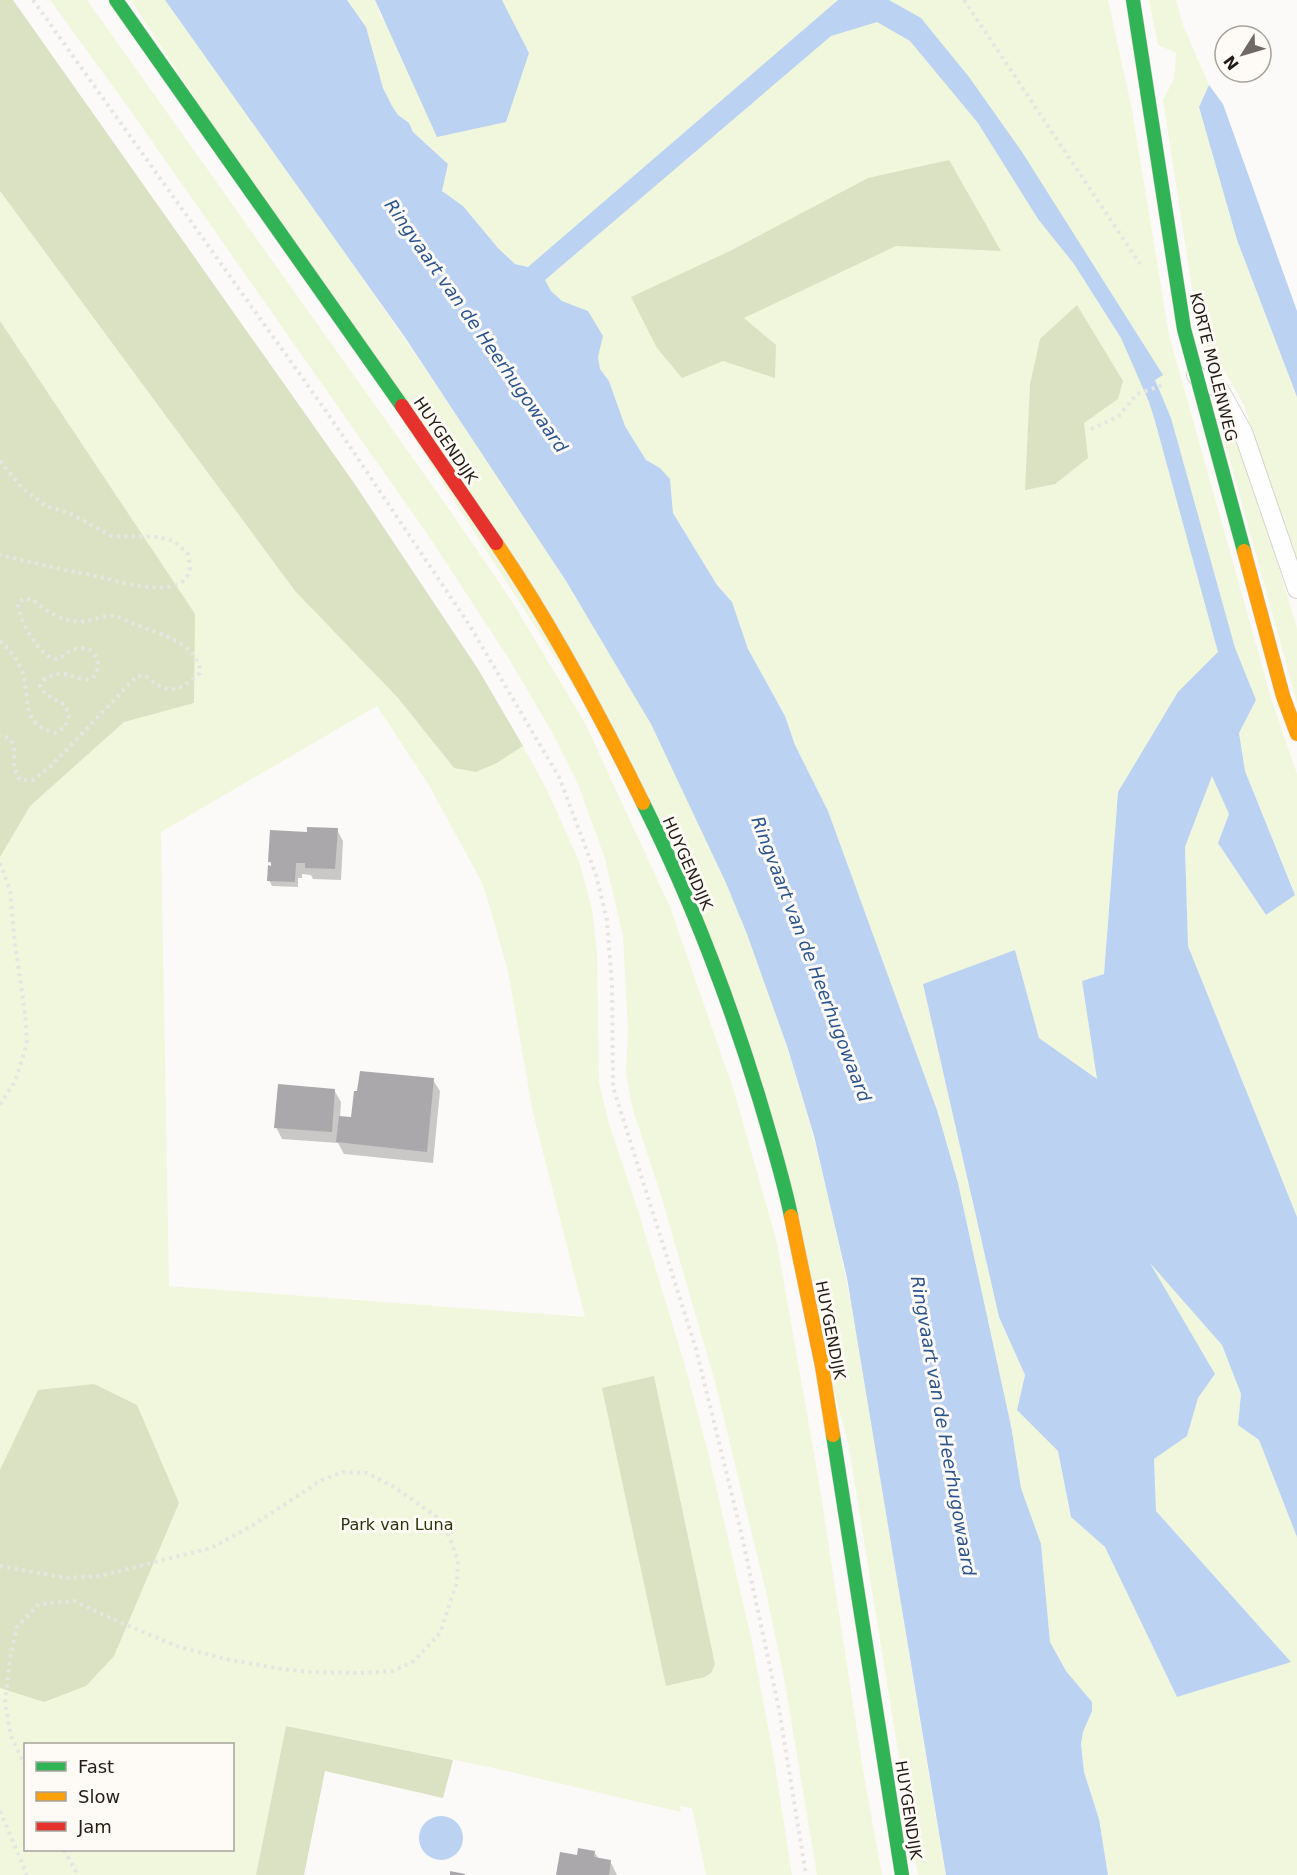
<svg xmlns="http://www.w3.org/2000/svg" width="1297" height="1875" viewBox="0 0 1297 1875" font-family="'DejaVu Sans',sans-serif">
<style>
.green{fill:#f0f7dd;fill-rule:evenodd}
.forest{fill:#dae2c3}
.water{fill:#bcd2f2}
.shadow{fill:#0003}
.building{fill:#aba8ac}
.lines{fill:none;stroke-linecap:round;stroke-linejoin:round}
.lane-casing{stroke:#d7d2cd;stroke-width:20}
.fast-casing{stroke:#d7d2cd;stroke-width:15}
.slow-casing{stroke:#d7d2cd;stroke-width:15}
.jam-casing{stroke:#d7d2cd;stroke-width:15}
.path{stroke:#e6e5e4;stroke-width:4;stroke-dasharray:3 4.5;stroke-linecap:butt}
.lane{stroke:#fffefe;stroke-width:18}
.fast{stroke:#30b455;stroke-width:14}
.slow{stroke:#ff9f0a;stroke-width:14}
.jam{stroke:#e5322d;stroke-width:14}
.labels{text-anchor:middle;stroke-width:6;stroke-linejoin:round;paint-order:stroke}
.street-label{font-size:16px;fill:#241d15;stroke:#fefaf6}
.park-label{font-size:16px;fill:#2b350b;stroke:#fefaf6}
.water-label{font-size:18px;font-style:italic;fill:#2b548e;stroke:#fefaf6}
</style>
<rect width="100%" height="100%" fill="#fcfaf8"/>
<g class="green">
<polygon points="50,0 87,0 451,512 511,600 585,723 670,907 734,1091 777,1243 819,1482 864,1776 882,1875 817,1875 784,1678 766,1592 715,1382 662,1199 631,1103 626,1071 628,1031 623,936 605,859 578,784 552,732 509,659 428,535 125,103"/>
<path d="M131,0H165C268,144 371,287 469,434C532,529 596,624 651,724C702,818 744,919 778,1020C833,1180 861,1349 887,1516C906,1636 925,1756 946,1875H918L848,1442L687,862Z"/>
<path d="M347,0H375L382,19L529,53L502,0H1108L1132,110L1169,335L1272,701L1297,774V1217L1188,946L1185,847L1212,775L1229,814L1218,843L1266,915L1295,894L1245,771L1239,733L1256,700L1118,792L1104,974L1082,981L1097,1079L1039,1038L1015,951L923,984L999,1317L1025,1375L1017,1410L1058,1451L1071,1517L1105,1547L1177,1697L1291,1662L1156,1511L1154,1459L1187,1436L1198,1398L1215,1374L1147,1259L1222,1345L1241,1394L1238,1425L1259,1440L1297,1537V1875H1108L1099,1819L1084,1772L1081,1744L1083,1732L1092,1711V1702L1066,1671L1050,1642L1041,1544L1021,1488L1011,1426L958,1183L937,1110L828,811L795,745L785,716L748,649L732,602L717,585L673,513L670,479L660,468L646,460L625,426L609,381L600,369L598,357L603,336L588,311L562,301L551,291L545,280L562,264L529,267L515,264L498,248L463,206L442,191L448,164L413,132L409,123L398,115L392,106L383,88L366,27ZM1040,339L1118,399L1083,423L1026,490L1030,384Z"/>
<polygon points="1149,0 1176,0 1183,25 1209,85 1199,107 1237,240 1297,397 1297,563 1277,509 1244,405 1225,372 1200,341 1163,100 1174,79 1176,53 1158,45"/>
<path d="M0,191L295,591L398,698L454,768L497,763L523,746L546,788L579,861L592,909L597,952L599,1083L609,1124L639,1214L686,1369L709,1456L752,1642L774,1759L792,1875H706L692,1808L680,1806L681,1812L494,1768L286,1726L256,1875H0ZM377,706L430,787L481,881L488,901L508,971L533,1113L585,1317L169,1286L161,832ZM654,1376L715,1663L711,1673L705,1677L666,1686ZM26,1744H232V1850H26Z"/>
<polygon points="1219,421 1235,437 1249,470 1297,628 1297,703"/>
</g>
<g class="forest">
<polygon points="0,0 13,0 354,483 478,669 523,746 497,763 476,772 454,768 398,698 295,591 0,191"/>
<polygon points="949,160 1001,251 896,246 744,318 776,345 775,378 723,361 682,378 657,348 631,297 730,251 868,178"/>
<polygon points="1077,305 1123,381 1118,399 1084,423 1088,458 1055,484 1025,490 1030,384 1040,339"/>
<polygon points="0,321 195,614 194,703 124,722 30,806 0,857"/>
<polygon points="654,1376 715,1664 711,1673 705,1677 666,1686 602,1388"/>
<polygon points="94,1384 137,1405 179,1503 114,1656 86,1686 44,1702 0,1688 0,1470 38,1390"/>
<polygon points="286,1726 453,1760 443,1798 325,1771 304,1875 256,1875"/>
</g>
<g class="water">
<polygon points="165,0 347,0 366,27 383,88 392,106 398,115 409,123 413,132 448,164 442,191 463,206 498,248 515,264 528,267 838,0 889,0 921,18 969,77 1022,152 1163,375 1155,380 1171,418 1235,648 1256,700 1239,733 1245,771 1295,895 1266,915 1218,843 1229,814 1212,776 1185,847 1188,946 1297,1217 1297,1537 1259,1440 1238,1425 1241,1394 1222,1345 1150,1263 1215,1374 1198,1398 1187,1436 1154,1459 1156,1511 1291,1662 1177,1697 1105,1547 1071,1517 1058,1451 1017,1410 1025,1375 999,1317 923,984 1015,950 1039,1038 1097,1079 1082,981 1104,974 1118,792 1178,692 1218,652 1155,421 1149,402 1121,338 1074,264 1038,219 978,123 910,41 877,22 831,36 545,280 551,291 562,301 588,311 603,336 598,357 600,369 609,381 625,426 646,460 660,468 670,479 673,513 717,585 732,602 748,649 785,716 795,745 828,811 937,1110 958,1183 1011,1426 1021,1488 1041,1544 1050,1642 1066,1671 1092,1702 1092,1711 1083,1732 1081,1744 1084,1772 1099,1819 1108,1875 946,1875 847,1278 814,1136 788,1049 747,934 726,883 651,724 566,581 404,336"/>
<polygon points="375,0 502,0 529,53 506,122 437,137"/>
<polygon points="1209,85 1223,104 1297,311 1297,397 1237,240 1199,107"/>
<circle cx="441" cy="1838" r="22"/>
</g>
<g class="shadow">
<polygon points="337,830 343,841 341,880 313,879 311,875 302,874 302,878 298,878 298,887 272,886 269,880 273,867 270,862 308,834"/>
<polygon points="433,1080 440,1091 433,1163 344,1154 338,1143 282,1139 276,1127 334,1090 341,1102 340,1118 353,1119"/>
<polygon points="594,1852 599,1859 610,1861 617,1875 558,1875 578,1856"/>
</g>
<g class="building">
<polygon points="307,827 338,828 335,869 305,868 305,863 296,863 295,882 267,881 268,865 271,866 271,862 268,862 270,830 307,832"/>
<polygon points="360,1071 434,1078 427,1152 336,1142 339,1116 351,1117 354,1091 357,1091"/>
<polygon points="278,1084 335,1089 332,1132 274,1128"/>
<polygon points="578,1848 595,1851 594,1857 611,1860 609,1875 556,1875 560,1852 577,1855"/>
<polygon points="450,1871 465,1874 465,1875 450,1875"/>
</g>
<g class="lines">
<defs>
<polyline id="lane" points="1196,375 1219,389 1243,432 1297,589"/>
<g id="fast">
<polyline points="116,0 402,406"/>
<polyline points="1133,0 1184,329 1244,551"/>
<path d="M643,803C691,899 729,999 760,1101C771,1139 783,1177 791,1216"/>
<polyline points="833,1435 902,1875"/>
</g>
<g id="slow">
<path d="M496,543C552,625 599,713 643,803"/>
<polyline points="1244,551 1283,696 1297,734"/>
<polyline points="791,1216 822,1366 833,1435"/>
</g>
<polyline id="jam" points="402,406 496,543"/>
</defs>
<use href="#lane" class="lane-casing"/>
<use href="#fast" class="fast-casing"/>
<use href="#slow" class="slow-casing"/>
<use href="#jam" class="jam-casing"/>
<g class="path">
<polyline points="33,0 326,411 470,626 559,777 596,875 607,920 612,985 613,1087 696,1349 741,1532 779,1709 806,1875"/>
<polyline points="964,0 1140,264"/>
<polyline points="1091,429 1118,417 1137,394 1166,384"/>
<path d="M0,461L22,488L46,506L69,513L112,536L158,537L174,541L188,554C188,558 190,564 190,568C184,609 100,573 78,573L0,555"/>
<path d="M0,641C9,649 18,660 22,671C32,699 18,722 55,733L65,727L69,716L65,705L45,694L40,686L43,680C69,666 69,681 92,679C106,662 93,642 72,650C65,653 63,659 55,659C40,658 17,617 18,603L24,599H32C47,612 65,624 86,621C94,620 104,615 113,616C120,616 128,622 134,624C158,634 199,642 200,673C178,692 169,696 146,676H137L51,766L33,780H20C18,776 15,771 14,767C13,754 19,738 0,736"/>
<polyline points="0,863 10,890 15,944 25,1013 27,1044 15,1081 0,1105"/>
<polyline points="0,1566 66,1578 100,1576 211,1548 253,1525 322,1480 343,1472 367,1473 394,1487 440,1519 451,1541 458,1561 457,1582 440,1633 414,1661 393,1671 359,1673 312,1672 282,1669 230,1660 179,1647 117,1621 74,1601 39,1604 17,1627 10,1659 5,1702 11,1736 26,1768"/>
<polyline points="0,1811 27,1875"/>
<polyline points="64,1850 78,1875"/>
</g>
<use href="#lane" class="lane"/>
<use href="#fast" class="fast"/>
<use href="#slow" class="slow"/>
<use href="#jam" class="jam"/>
</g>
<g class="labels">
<g class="street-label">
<text transform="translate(1214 367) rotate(76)" y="6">KORTE MOLENWEG</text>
<text transform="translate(446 440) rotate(56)" y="6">HUYGENDIJK</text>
<text transform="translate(688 863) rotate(66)" y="6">HUYGENDIJK</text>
<text transform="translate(831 1330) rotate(79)" y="6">HUYGENDIJK</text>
<text transform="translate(909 1810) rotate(81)" y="6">HUYGENDIJK</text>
</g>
<g class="park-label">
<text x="397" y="1530">Park van Luna</text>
</g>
<g class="water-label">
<text transform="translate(476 326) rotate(55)" y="6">Ringvaart van de Heerhugowaard</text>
<text transform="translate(811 959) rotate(69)" y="6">Ringvaart van de Heerhugowaard</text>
<text transform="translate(943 1426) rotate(80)" y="6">Ringvaart van de Heerhugowaard</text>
</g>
</g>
<rect x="24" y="1743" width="210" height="108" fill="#fefaf6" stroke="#a7a29c" stroke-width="1.5"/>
<rect x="36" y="1762" width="30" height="9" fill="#30b455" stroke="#a7a29c" stroke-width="1.5"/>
<text x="78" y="1773" font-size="18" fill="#241d15">Fast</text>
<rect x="36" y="1792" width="30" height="9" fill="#ff9f0a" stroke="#a7a29c" stroke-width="1.5"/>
<text x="78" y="1803" font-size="18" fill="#241d15">Slow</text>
<rect x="36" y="1822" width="30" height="9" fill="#e5322d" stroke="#a7a29c" stroke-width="1.5"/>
<text x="78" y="1833" font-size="18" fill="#241d15">Jam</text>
<g transform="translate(1243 54) rotate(233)"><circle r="28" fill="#fefaf6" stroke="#a7a29c" stroke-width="1.5"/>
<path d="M0-4.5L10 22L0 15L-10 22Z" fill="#706a64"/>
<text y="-9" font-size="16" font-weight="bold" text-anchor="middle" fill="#241d15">N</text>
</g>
</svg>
